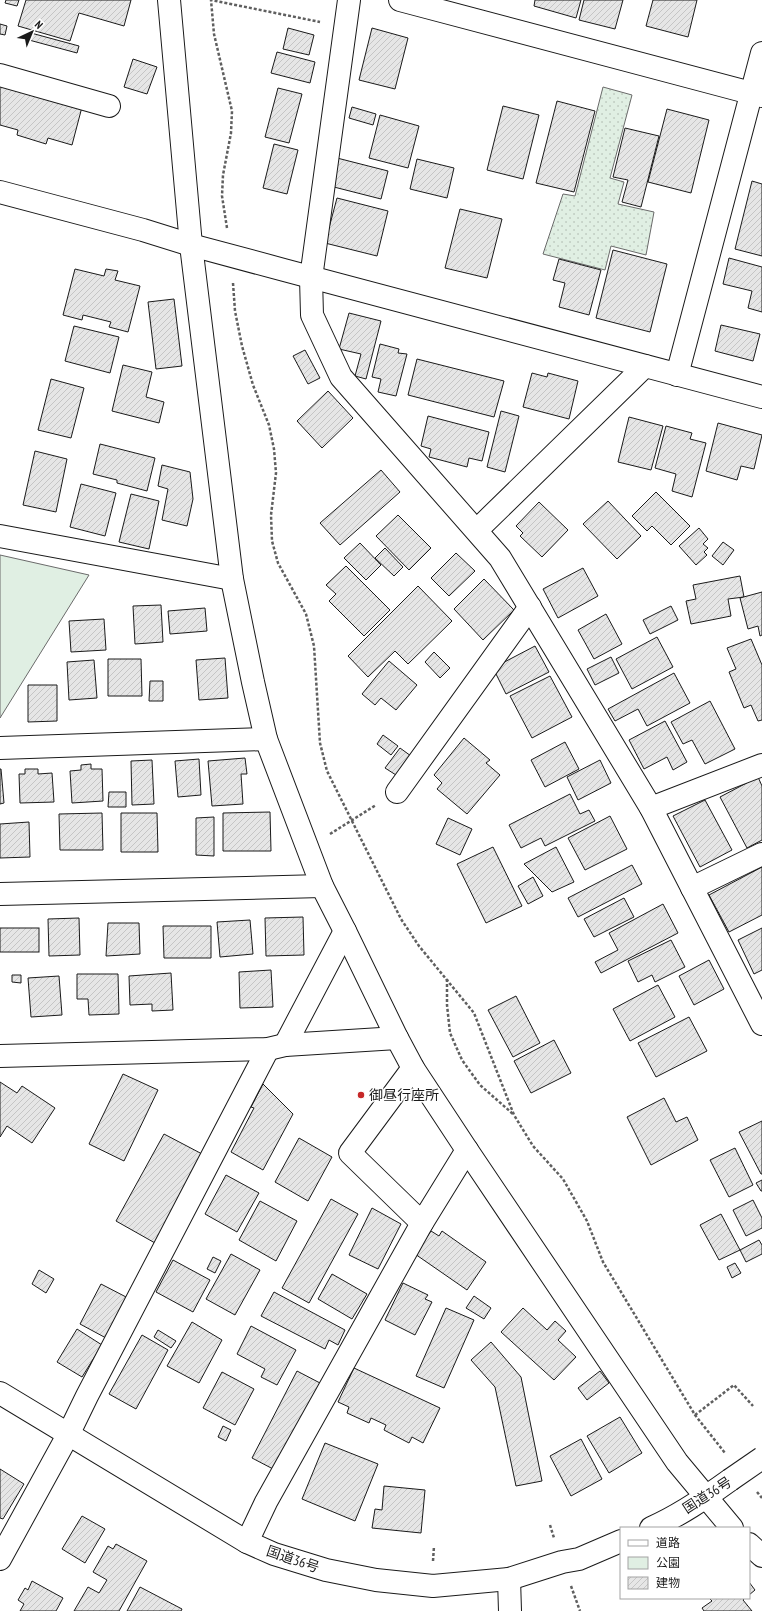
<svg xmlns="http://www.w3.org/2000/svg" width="762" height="1611" viewBox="0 0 762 1611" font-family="'PT Sans Narrow','Noto Sans JP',sans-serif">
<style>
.grass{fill:url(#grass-dots);stroke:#6a6a6a}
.park{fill:#e0efe3;stroke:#6a6a6a}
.building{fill:url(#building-hatch);stroke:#1a1a1a}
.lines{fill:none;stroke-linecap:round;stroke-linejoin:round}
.minor-casing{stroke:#1a1a1a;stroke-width:24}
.highway-casing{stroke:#1a1a1a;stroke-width:24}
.path{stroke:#5f5f5f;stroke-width:2.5;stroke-dasharray:3 2;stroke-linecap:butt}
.minor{stroke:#fff;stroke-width:22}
.highway{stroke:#fff;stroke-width:22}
.highway-bridge-casing{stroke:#1a1a1a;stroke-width:24;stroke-linecap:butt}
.highway-bridge{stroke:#fff;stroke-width:22}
.poi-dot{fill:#c62828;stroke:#fff;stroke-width:1.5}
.labels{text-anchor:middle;stroke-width:3;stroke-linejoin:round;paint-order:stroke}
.poi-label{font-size:14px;fill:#1a1a1a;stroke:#fff;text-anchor:start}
.street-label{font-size:14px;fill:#1a1a1a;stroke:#fff}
</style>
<defs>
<pattern id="grass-dots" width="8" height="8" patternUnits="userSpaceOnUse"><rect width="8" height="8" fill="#e0efe3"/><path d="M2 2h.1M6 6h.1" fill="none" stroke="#c0ccc2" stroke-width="1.8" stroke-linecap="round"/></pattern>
<pattern id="building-hatch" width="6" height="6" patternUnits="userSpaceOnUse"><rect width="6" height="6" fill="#e6e6e6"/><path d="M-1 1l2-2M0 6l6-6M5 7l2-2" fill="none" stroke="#c5c5c5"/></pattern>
</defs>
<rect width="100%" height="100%" fill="#fff"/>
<polygon class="grass" points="603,87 632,95 610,178 624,182 618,204 654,212 646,255 611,246 605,270 543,254 563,194 575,196"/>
<polygon class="park" points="0,555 89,575 0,718"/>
<g class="building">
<polygon points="6,0 19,0 17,6 5,3"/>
<polygon points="26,0 131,0 124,26 79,13 70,41 18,26"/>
<polygon points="535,0 581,0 576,18 534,6"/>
<polygon points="584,0 623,0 615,29 579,20"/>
<polygon points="653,0 697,0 688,37 646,26"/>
<polygon points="0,24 7,26 5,35 0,34"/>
<polygon points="288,28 314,35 309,55 283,49"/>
<polygon points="372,28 408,38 395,89 359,80"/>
<polygon points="31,33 79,46 77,53 29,40"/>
<polygon points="277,52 315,62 310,83 271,73"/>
<polygon points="133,59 157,67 147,94 124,87"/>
<polygon points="0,84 82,107 72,145 48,138 46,144 17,135 18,130 0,125"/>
<polygon points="278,88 302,94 289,143 265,137"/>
<polygon points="557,101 595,111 574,192 536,183"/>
<polygon points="503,106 539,115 523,179 487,170"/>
<polygon points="352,107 376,114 373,125 349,118"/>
<polygon points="667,109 709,120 691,193 648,182"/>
<polygon points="380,115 419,126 408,168 369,158"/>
<polygon points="625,128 659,136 641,207 622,202 628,180 613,177"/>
<polygon points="274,144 298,150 287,194 263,188"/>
<polygon points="337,158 388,171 381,199 330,186"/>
<polygon points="417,159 454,168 447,198 410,189"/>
<polygon points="752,181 762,184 762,256 735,249"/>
<polygon points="337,198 388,211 377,256 325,243"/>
<polygon points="460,209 502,219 487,278 445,268"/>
<polygon points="613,250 667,264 650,332 596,318"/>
<polygon points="729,258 762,267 762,312 748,308 752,291 723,284"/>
<polygon points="559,259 601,270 589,315 559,307 565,283 553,280"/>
<polygon points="75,269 104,276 106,269 118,271 115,280 140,286 128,332 109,327 111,322 83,315 82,320 63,315"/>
<polygon points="174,299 182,366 156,369 148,302"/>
<polygon points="349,313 381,321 366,379 355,376 361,354 339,349"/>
<polygon points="721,325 760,334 753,361 715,351"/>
<polygon points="74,326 119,337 110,373 65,361"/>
<polygon points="380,344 399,349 398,353 407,354 396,396 378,392 381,379 372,377"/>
<polygon points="305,350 320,378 308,384 293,356"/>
<polygon points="417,359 504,381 494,417 408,395"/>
<polygon points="123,365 152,372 146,397 164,402 159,423 112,411"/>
<polygon points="532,373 547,377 548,373 578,381 569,419 523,407"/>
<polygon points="51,379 84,388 71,438 38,430"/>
<polygon points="328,391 353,418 322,448 297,421"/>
<polygon points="501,411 519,416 505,472 487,467"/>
<polygon points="428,416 489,432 482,461 469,458 467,467 429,457 431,449 421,446"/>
<polygon points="629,417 663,426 651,470 618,462"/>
<polygon points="718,423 762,435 754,469 741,466 737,480 706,471"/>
<polygon points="666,426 692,433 690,439 706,443 692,497 672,491 676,474 655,468"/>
<polygon points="100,444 155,458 147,491 117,483 117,480 93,474"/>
<polygon points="35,451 67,459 56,512 23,505"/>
<polygon points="162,465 190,472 193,499 187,526 162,520 168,489 158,486"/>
<polygon points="381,470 400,492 340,545 320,523"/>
<polygon points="81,484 116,493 105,536 70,527"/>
<polygon points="656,492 690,526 671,545 652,526 647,531 632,516"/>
<polygon points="131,494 159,501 149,549 119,542"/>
<polygon points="608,501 641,536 617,559 583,524"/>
<polygon points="539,502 568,530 542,557 520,536 523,533 516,526"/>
<polygon points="398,515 431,548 409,570 376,536"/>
<polygon points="699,528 708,539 703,544 708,548 704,552 707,555 696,565 679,546"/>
<polygon points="723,542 734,550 723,565 712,556"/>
<polygon points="360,543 381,565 366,580 344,558"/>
<polygon points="385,548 403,567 394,576 375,558"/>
<polygon points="456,553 475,571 449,596 431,578"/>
<polygon points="346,566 390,610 364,636 329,601 336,594 326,585"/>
<polygon points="583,568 598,596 558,618 543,589"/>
<polygon points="740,576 744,597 728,599 731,616 691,624 686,601 696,599 693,585"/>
<polygon points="484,579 514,610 483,640 454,609"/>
<polygon points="418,586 452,621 408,664 395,651 368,677 348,656"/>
<polygon points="762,592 762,635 760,636 758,626 748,629 740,598"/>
<polygon points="161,605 163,642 135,644 133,606"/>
<polygon points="671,606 678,620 650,634 643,620"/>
<polygon points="205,608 207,631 170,634 168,611"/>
<polygon points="606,614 622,644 594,659 578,630"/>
<polygon points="104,619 106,650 71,652 69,621"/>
<polygon points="657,637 673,667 632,689 616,659"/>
<polygon points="751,639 762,665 762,720 758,721 751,705 744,708 729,672 736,669 727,648"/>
<polygon points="535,646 549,672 506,694 493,668"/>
<polygon points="434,652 450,668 440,678 425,662"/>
<polygon points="611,657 619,673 595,685 587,669"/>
<polygon points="225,658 228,698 199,700 196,660"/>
<polygon points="108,659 141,659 142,696 108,696"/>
<polygon points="94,660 97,698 69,700 67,662"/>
<polygon points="389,661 417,685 396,710 381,698 375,705 362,694"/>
<polygon points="674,673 690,703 647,726 638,709 615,721 608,709"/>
<polygon points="550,676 572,717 532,738 510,696"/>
<polygon points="150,681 163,681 163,701 149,701"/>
<polygon points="28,685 57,685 57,721 28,722"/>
<polygon points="710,701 735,749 705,764 692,740 683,744 671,722"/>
<polygon points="665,721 687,762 673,770 667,757 644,769 629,740"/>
<polygon points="383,735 398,746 391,755 377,744"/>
<polygon points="464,738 490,760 486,763 500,775 467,814 437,789 442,783 434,775"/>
<polygon points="565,742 579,769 545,787 531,760"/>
<polygon points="400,748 411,756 396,775 385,768"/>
<polygon points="245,758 247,774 241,774 243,804 212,806 208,761"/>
<polygon points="199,759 201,795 178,797 175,761"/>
<polygon points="152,760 154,804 132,805 131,761"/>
<polygon points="600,760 611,783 578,800 567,777"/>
<polygon points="91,764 91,769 102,769 103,801 72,803 70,771 81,770 81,765"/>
<polygon points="0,769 1,769 4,803 0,804"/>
<polygon points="25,769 38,769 38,774 52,773 54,802 20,803 19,774 25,774"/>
<polygon points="758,777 762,786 762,840 747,848 720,797"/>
<polygon points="109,792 126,792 126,807 108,807"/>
<polygon points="570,794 580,814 589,810 595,821 545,846 541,838 521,848 509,825"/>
<polygon points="705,800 732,850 700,867 673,816"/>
<polygon points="270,812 271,851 223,851 223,813"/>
<polygon points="102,813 103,850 60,850 59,814"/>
<polygon points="121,813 157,813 158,852 121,852"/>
<polygon points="610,816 627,849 585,870 568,838"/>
<polygon points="214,817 214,856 196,855 196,818"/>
<polygon points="448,818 472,829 460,855 436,844"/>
<polygon points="29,822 30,857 0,858 0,824"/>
<polygon points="493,847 522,906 486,923 457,864"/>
<polygon points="556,847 574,882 552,892 524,864"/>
<polygon points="632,865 642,884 578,917 568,898"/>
<polygon points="762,867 762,915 729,932 709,895"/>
<polygon points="533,877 543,896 528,904 518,886"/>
<polygon points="624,898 634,917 594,937 584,919"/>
<polygon points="663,904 678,933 601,973 595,962 618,950 609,933"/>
<polygon points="303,917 304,955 266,956 265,918"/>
<polygon points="79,918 80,955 49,956 48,919"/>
<polygon points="250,920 253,954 220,957 217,922"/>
<polygon points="108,923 139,923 140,954 106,956"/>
<polygon points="163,926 211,926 211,958 164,958"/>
<rect x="0" y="928" width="39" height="24"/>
<polygon points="762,928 762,970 754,974 738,940"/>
<polygon points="671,940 685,967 655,982 652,975 638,982 628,961"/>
<polygon points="709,960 724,989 694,1005 679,976"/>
<polygon points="271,970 273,1007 240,1008 239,972"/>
<polygon points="171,973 173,1010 152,1011 152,1004 130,1005 129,976"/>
<polygon points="77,974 118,974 119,1014 89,1015 88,999 77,999"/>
<polygon points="12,975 21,975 21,983 12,982"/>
<polygon points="59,976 62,1015 31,1017 28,978"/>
<polygon points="658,985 675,1017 630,1041 613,1009"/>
<polygon points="516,996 540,1043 513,1057 488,1010"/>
<polygon points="689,1017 707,1051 656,1077 638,1043"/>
<polygon points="554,1040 571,1073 531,1093 514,1061"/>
<polygon points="123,1074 158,1090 124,1161 89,1144"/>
<polygon points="0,1082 17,1093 22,1086 55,1108 32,1143 7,1126 0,1137"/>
<polygon points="263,1084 293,1114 263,1170 231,1152 254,1108 251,1107"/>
<polygon points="664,1098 676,1122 687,1117 698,1140 651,1165 627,1117"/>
<polygon points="762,1121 762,1174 761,1174 739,1132"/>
<polygon points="164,1134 204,1155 155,1243 116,1221"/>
<polygon points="299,1138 332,1157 308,1201 275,1182"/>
<polygon points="735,1148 753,1185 729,1197 710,1160"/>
<polygon points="226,1175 259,1193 237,1232 205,1214"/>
<polygon points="762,1180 762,1191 761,1191 756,1183"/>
<polygon points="331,1199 358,1214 309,1303 282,1288"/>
<polygon points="753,1200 762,1218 762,1228 746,1236 733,1210"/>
<polygon points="260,1201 297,1221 276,1261 239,1240"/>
<polygon points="372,1208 401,1224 378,1269 349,1255"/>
<polygon points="721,1214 740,1250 719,1260 700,1225"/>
<polygon points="431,1231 439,1236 442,1231 486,1262 467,1290 415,1254"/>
<polygon points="759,1240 762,1245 762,1254 746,1262 740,1250"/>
<polygon points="231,1254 260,1270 235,1315 206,1299"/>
<polygon points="213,1257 221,1261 215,1273 207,1269"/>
<polygon points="173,1260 210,1280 193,1312 156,1292"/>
<polygon points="735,1263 741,1273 732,1278 727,1267"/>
<polygon points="39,1270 54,1279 46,1293 32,1284"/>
<polygon points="332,1274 367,1294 352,1319 318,1299"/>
<polygon points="403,1283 428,1295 425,1299 432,1302 415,1335 385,1320"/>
<polygon points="101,1284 128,1298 106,1338 80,1324"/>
<polygon points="274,1292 345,1330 338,1345 329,1340 325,1349 261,1316"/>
<polygon points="474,1296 491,1308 484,1319 466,1308"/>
<polygon points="446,1308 474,1320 444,1388 416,1376"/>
<polygon points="523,1308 547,1330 555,1321 566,1331 558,1340 576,1357 554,1380 501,1332"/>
<polygon points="192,1322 222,1340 199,1383 167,1366"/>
<polygon points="251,1326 296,1350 277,1385 261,1377 265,1369 237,1354"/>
<polygon points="77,1329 102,1345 82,1377 57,1362"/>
<polygon points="158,1330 176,1341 171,1348 154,1337"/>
<polygon points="142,1335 168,1350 136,1409 109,1394"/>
<polygon points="491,1342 521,1377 542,1481 516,1486 495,1387 471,1360"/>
<polygon points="354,1368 440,1408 423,1443 412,1437 409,1443 384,1430 386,1425 371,1418 369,1423 347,1413 349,1407 338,1402"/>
<polygon points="297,1371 320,1383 275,1470 252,1458"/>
<polygon points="600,1371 609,1383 587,1400 578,1388"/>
<polygon points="222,1372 254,1389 235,1425 203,1408"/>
<polygon points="620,1417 642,1453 609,1473 587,1436"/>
<polygon points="223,1426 231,1430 226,1441 218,1437"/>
<polygon points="581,1439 602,1479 571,1496 550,1456"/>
<polygon points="325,1443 378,1464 355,1521 302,1499"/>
<polygon points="0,1469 24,1484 3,1519 0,1518"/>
<polygon points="384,1486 425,1490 421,1533 372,1528 375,1509 382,1510"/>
<polygon points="82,1516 105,1529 85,1563 62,1549"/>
<polygon points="116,1544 147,1561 119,1611 74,1611 88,1587 99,1593 107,1580 93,1572 108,1546 113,1549"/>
<polygon points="32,1581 63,1598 56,1611 20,1611 24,1604 18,1600 25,1588 28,1590"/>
<polygon points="749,1582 755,1590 749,1595"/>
<polygon points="140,1587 182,1609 181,1611 127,1611"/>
<polygon points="709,1598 745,1598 743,1600 752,1611 704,1611 702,1608 712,1601"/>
</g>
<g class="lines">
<defs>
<g id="minor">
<polyline points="169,0 191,245 232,579 253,682 266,739 322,886 345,931 397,1038 413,1068 467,1150 677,1462 732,1528"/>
<polyline points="349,0 311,278 312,315 341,377 500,558 651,808 762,1024"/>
<polyline points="400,0 762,96"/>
<polyline points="0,75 109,106"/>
<polyline points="0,192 143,230 191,245 284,270 762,397"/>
<polyline points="677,375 762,53"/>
<polyline points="477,530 645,366"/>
<polyline points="0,536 232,579"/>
<polyline points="0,748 266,739"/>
<polyline points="397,792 530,607"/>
<polyline points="651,808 762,765"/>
<polyline points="692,888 762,854"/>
<polyline points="0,894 322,886"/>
<polyline points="285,1045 345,931"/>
<polyline points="0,1056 268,1049 285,1045 397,1038"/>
<polyline points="413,1068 350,1153 422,1223"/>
<polyline points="247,1542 266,1502 422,1223 467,1150"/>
<polyline points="749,1544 762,1556"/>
<polyline points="0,1559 68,1435 87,1396 268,1049"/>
<polyline points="509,1579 510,1611"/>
</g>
<g id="highway">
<polyline points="0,1393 247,1542 274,1554 326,1570 376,1580 433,1586 509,1579 562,1562 579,1559 621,1541"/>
<path d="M651,1528C679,1516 705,1498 730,1480"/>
</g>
</defs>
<use href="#minor" class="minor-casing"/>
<use href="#highway" class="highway-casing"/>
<g class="path">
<polyline points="227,228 222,196 223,175 231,133 232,111 214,34 211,0 320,22"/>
<polyline points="233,283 235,311 242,346 253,385 269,425 274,449 276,473 271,515 272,541 278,563 306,614 314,646 320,743 327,771 401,919 419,946 474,1013 514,1115 533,1146 563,1179 587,1221 603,1262 695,1415 725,1453"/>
<polyline points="330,834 376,805"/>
<polyline points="447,979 447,1005 450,1033 462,1060 480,1085 513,1114"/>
<polyline points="695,1415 734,1385 753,1406"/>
<polyline points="757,1492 762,1498"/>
<polyline points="550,1525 554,1538"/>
<polyline points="433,1561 434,1546"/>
<polyline points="571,1586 580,1611"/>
</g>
<use href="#minor" class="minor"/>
<use href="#highway" class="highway"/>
<defs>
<polyline id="highway-bridge" points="730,1480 762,1458"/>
</defs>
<use href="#highway-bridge" class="highway-bridge-casing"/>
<use href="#highway-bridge" class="highway-bridge"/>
</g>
<circle class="poi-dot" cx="361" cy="1095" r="4"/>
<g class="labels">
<g class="poi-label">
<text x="369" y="1100">御昼行座所</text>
</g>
<g class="street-label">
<text transform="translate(707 1495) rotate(-33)" y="5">国道36号</text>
<text transform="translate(293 1559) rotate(19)" y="5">国道36号</text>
</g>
</g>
<rect x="620" y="1527" width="130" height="72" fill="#ffffff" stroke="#a3a3a3"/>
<rect x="628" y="1540" width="20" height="6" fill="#ffffff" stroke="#a3a3a3"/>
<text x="656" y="1547" font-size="12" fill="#1a1a1a">道路</text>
<rect x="628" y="1557" width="20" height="12" fill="#e0efe3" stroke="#a3a3a3"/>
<text x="656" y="1567" font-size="12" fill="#1a1a1a">公園</text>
<rect x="628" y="1577" width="20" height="12" fill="url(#building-hatch)" stroke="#a3a3a3"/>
<text x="656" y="1587" font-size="12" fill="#1a1a1a">建物</text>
<g transform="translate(32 32) rotate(44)" stroke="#ffffff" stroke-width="3" paint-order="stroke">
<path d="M0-3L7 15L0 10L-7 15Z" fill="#1a1a1a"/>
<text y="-6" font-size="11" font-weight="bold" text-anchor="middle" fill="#1a1a1a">N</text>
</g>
</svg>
